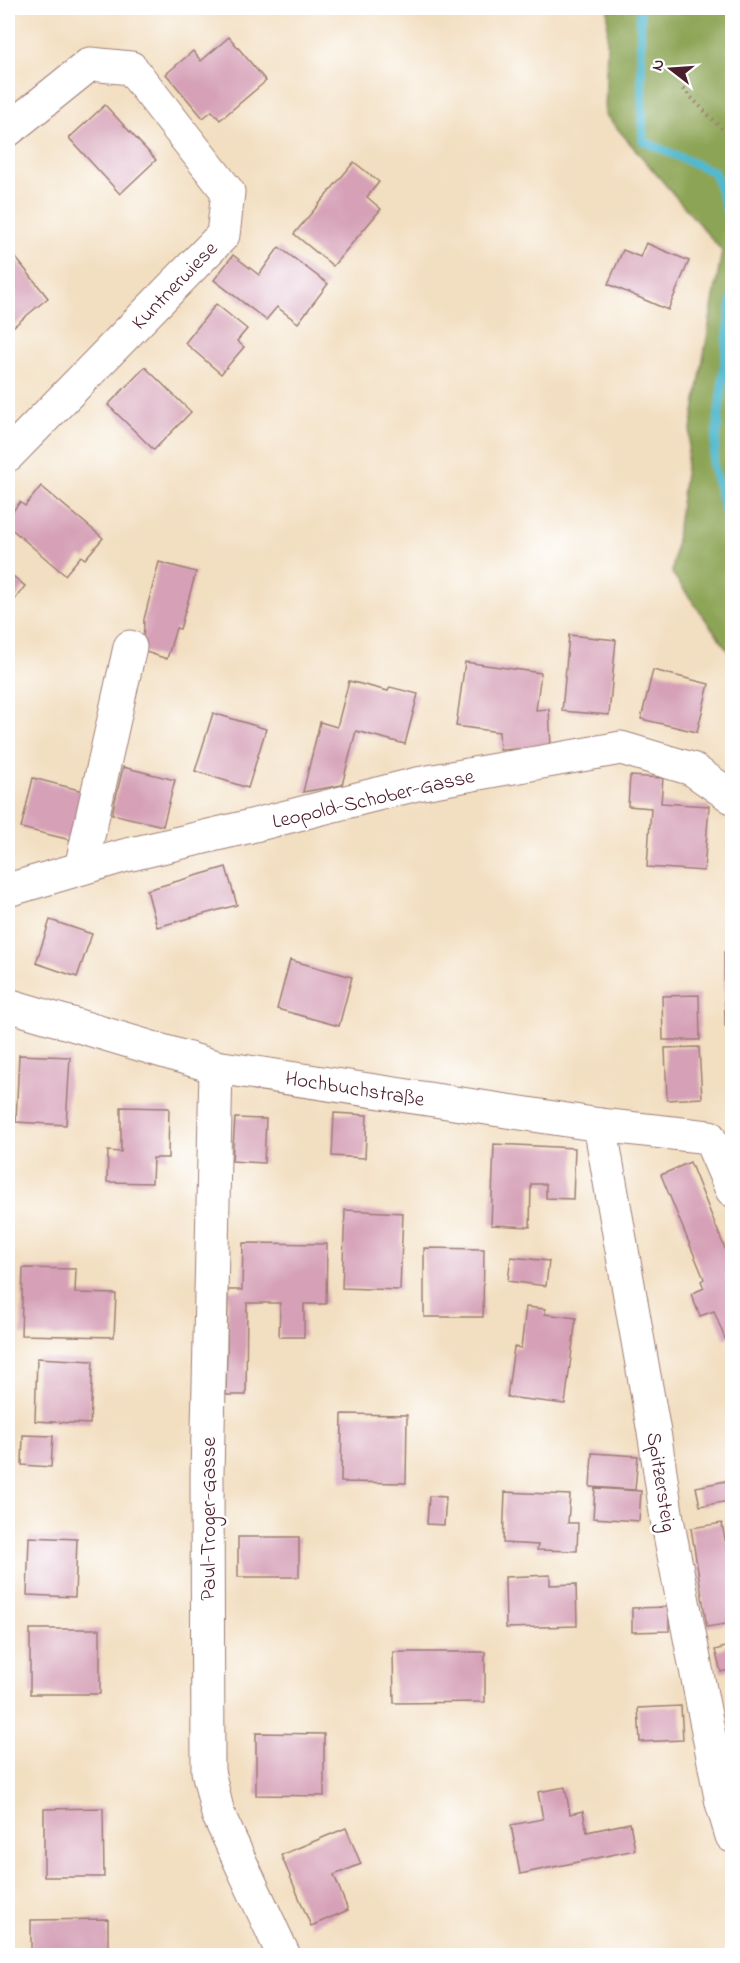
<svg xmlns="http://www.w3.org/2000/svg" width="740" height="1963" viewBox="0 0 740 1963" font-family="'Indie Flower',sans-serif">
<style>
.forest{fill:#8ca455;stroke:#6b6240;stroke-width:1.5}
.lines{fill:none;stroke-linecap:round;stroke-linejoin:round}
.stream{stroke:#51b9cf;stroke-width:9}
.building{fill:#d6a1b7}
.minor-casing{stroke:#9e7e76;stroke-width:35}
.path{stroke:#9e7e76;stroke-width:4;stroke-dasharray:1.5 4.5;stroke-linecap:butt}
.minor{stroke:#fff;stroke-width:33}
.labels{text-anchor:middle;stroke-width:5;stroke-linejoin:round;paint-order:stroke}
.street-label{font-size:21px;fill:#4a1f2b;stroke:#fff}
</style>
<rect width="100%" height="100%" fill="#fff"/>
<filter id="ink" filterUnits="userSpaceOnUse"><feTurbulence type="fractalNoise" baseFrequency=".0167" numOctaves="2"/><feDisplacementMap in="SourceGraphic" scale="12" xChannelSelector="R" yChannelSelector="G"/><feConvolveMatrix kernelMatrix="1 2 1 2 8 2 1 2 1" color-interpolation-filters="sRGB"/></filter>
<filter id="wash" filterUnits="userSpaceOnUse"><feTurbulence type="fractalNoise" baseFrequency=".008" numOctaves="4" result="noise"/><feDisplacementMap in="SourceGraphic" scale="24" xChannelSelector="R" yChannelSelector="G"/><feGaussianBlur stdDeviation="1.35" result="paint"/><feColorMatrix in="noise" values="0 0 0 0 0 0 0 0 0 0 0 0 0 0 0 0 0 1.4 0 .05"/><feComposite in="paint" operator="in"/></filter>
<g filter="url(#wash)">
<rect width="100%" height="100%" fill="#f2dec0"/>
<polygon class="forest" points="608,8 732,8 732,656 672,573 690,435 722,251 605,114"/>
<g class="lines">
<g class="stream">
<polyline points="640,8 643,141 714,172 732,225"/>
<polyline points="732,298 713,466 732,535"/>
</g>
</g>
<g id="blocks">
<g class="building">
<polygon points="229,37 266,81 220,120 212,111 203,118 166,74 193,51 201,61"/>
<polygon points="105,105 156,160 120,194 69,138"/>
<polygon points="354,162 379,182 367,197 381,209 333,266 294,234"/>
<polygon points="646,243 689,261 668,310 608,284 623,250 640,257"/>
<polygon points="279,247 328,284 298,323 277,307 266,320 214,280 233,255 259,275"/>
<polygon points="8,248 48,298 8,331"/>
<polygon points="216,304 247,329 237,341 244,347 221,374 185,343"/>
<polygon points="145,367 191,412 154,450 108,405"/>
<polygon points="41,486 103,538 85,559 81,556 65,575 8,526 8,517 20,502 25,506"/>
<polygon points="159,562 196,572 180,629 176,628 167,659 143,651 144,619"/>
<polygon points="8,572 25,586 8,609"/>
<polygon points="569,635 616,640 609,715 562,711"/>
<polygon points="465,662 541,673 536,710 549,709 551,747 500,750 499,732 456,726"/>
<polygon points="653,670 709,684 697,732 641,719"/>
<polygon points="349,681 388,691 390,687 418,694 405,744 356,731 342,785 303,792 320,722 337,727"/>
<polygon points="213,713 266,729 248,788 195,771"/>
<polygon points="123,767 175,780 163,826 112,814"/>
<polygon points="630,776 663,778 661,803 709,806 704,871 647,867 651,808 628,806"/>
<polygon points="33,778 83,791 71,840 21,828"/>
<polygon points="226,867 237,905 157,927 147,890"/>
<polygon points="50,920 92,934 77,977 36,963"/>
<polygon points="724,952 732,952 732,1026 725,1026"/>
<polygon points="290,960 352,977 339,1026 277,1009"/>
<polygon points="699,995 700,1040 663,1040 662,996"/>
<polygon points="699,1047 702,1098 667,1100 665,1048"/>
<polygon points="19,1055 70,1057 66,1125 16,1122"/>
<polygon points="121,1107 169,1108 168,1158 153,1158 152,1183 107,1182 108,1151 121,1152"/>
<polygon points="334,1113 367,1115 365,1158 332,1156"/>
<polygon points="235,1118 266,1119 264,1163 232,1161"/>
<polygon points="494,1144 575,1148 573,1199 546,1198 546,1184 531,1184 530,1227 491,1225"/>
<polygon points="690,1162 732,1266 732,1335 725,1339 714,1311 700,1316 691,1294 704,1288 701,1281 704,1279 661,1175"/>
<polygon points="345,1210 403,1213 400,1290 342,1288"/>
<polygon points="243,1243 327,1244 326,1304 304,1304 304,1337 279,1337 280,1303 247,1303 246,1395 226,1395 228,1290 242,1290"/>
<polygon points="424,1248 484,1249 483,1317 424,1317"/>
<polygon points="511,1257 549,1261 546,1286 508,1281"/>
<polygon points="23,1268 76,1269 75,1293 116,1294 114,1337 21,1335"/>
<polygon points="526,1307 545,1309 545,1314 576,1318 565,1404 507,1397 514,1347 521,1348"/>
<polygon points="37,1358 93,1361 90,1424 35,1421"/>
<polygon points="342,1414 407,1415 406,1483 341,1482"/>
<polygon points="23,1435 53,1436 51,1467 22,1465"/>
<polygon points="592,1453 638,1456 635,1490 590,1487"/>
<polygon points="726,1481 730,1501 700,1506 696,1487"/>
<polygon points="595,1488 641,1491 639,1521 593,1518"/>
<polygon points="505,1492 570,1495 568,1523 578,1523 577,1551 537,1550 538,1545 503,1543"/>
<polygon points="429,1496 446,1497 444,1525 427,1524"/>
<polygon points="722,1523 725,1540 732,1538 732,1623 707,1627 691,1528"/>
<polygon points="29,1537 77,1539 75,1597 27,1595"/>
<rect x="238" y="1537" width="61" height="40"/>
<polygon points="550,1575 550,1585 576,1584 577,1626 506,1628 505,1577"/>
<polygon points="669,1607 669,1631 632,1632 632,1608"/>
<rect x="30" y="1629" width="70" height="65"/>
<polygon points="732,1645 732,1669 721,1672 715,1650"/>
<polygon points="393,1652 485,1652 485,1702 394,1703"/>
<polygon points="681,1706 683,1740 640,1742 638,1708"/>
<polygon points="256,1733 324,1734 324,1796 256,1795"/>
<polygon points="565,1787 570,1814 583,1811 587,1832 630,1823 635,1850 520,1874 511,1825 543,1819 538,1792"/>
<polygon points="103,1808 104,1877 44,1877 44,1809"/>
<polygon points="346,1828 361,1864 334,1875 348,1910 311,1926 281,1855"/>
<polygon points="108,1919 108,1956 31,1956 31,1920"/>
</g>
</g>
</g>
<g filter="url(#ink)">
<use href="#blocks" fill-opacity="0" stroke="#9e7e76" stroke-width="1.5"/>
<g class="lines">
<defs>
<g id="minor">
<polyline points="8,130 90,64 131,68 228,192 223,235 8,455"/>
<polyline points="81,868 130,647"/>
<polyline points="8,890 123,856 247,827 417,784 621,748 692,769 732,797"/>
<polyline points="8,1005 216,1067 600,1125 709,1137 732,1190"/>
<polyline points="216,1067 207,1475 208,1771 218,1814 284,1956"/>
<polyline points="600,1125 655,1438 667,1519 722,1803 732,1836"/>
</g>
</defs>
<use href="#minor" class="minor-casing"/>
<polyline class="path" points="683,89 732,139"/>
<use href="#minor" class="minor"/>
</g>
</g>
<g class="labels">
<g class="street-label">
<text transform="translate(174 285) rotate(-46)" y="7">Kuntnerwiese</text>
<text transform="translate(373 798) rotate(-13)" y="7">Leopold-Schober-Gasse</text>
<text transform="translate(355 1088) rotate(9)" y="7">Hochbuchstraße</text>
<text transform="translate(662 1482) rotate(81)" y="7">Spitzersteig</text>
<text transform="translate(208 1519) rotate(-90)" y="7">Paul-Troger-Gasse</text>
</g>
</g>
<rect width="740" height="1963" fill="none" stroke="#fff" stroke-width="30"/>
<g transform="translate(671 69) rotate(287)" stroke="#ffffff" stroke-width="4.5" paint-order="stroke">
<path d="M0-4.5L10 22L0 15L-10 22Z" fill="#4a1f2b"/>
<text y="-9" font-size="16" font-weight="bold" text-anchor="middle" fill="#4a1f2b">N</text>
</g>
</svg>
